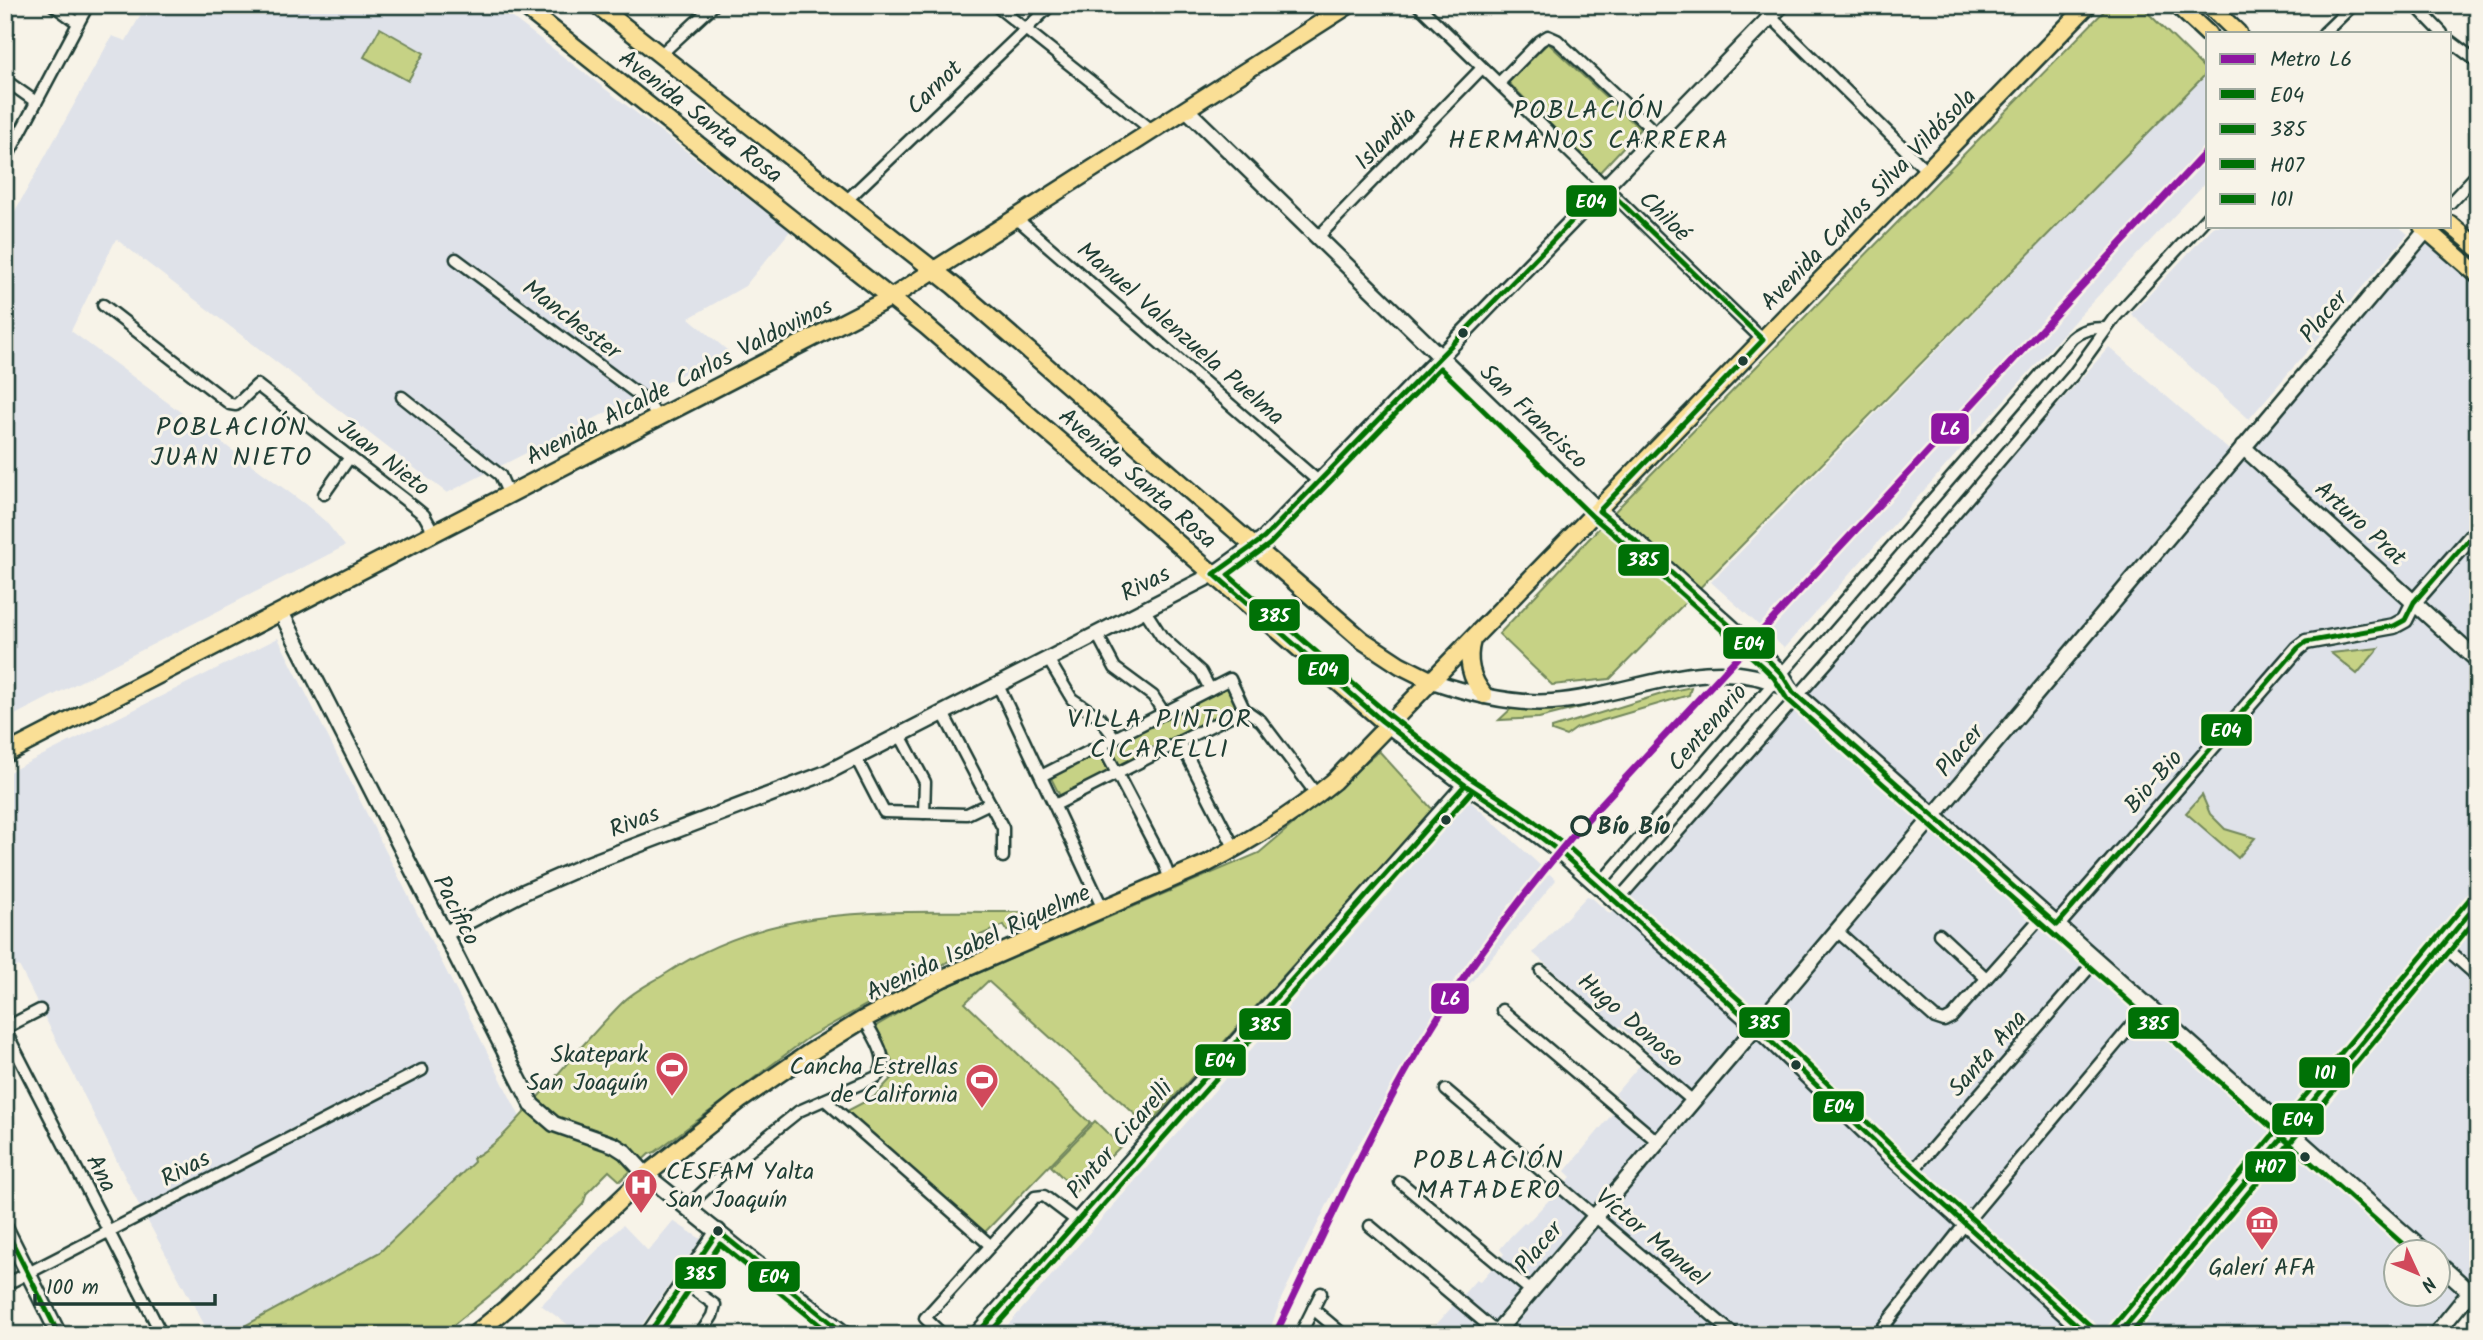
<svg xmlns="http://www.w3.org/2000/svg" width="2483" height="1340" viewBox="0 0 2483 1340" font-family="Kalam,sans-serif">
<style>
.built{fill:#dfe2e9;fill-rule:evenodd}
.green{fill:#c6d285;stroke:#72885c;stroke-width:2}
.lines{fill:none;stroke-linecap:round;stroke-linejoin:round}
.street-casing{stroke:#1f3d34;stroke-width:15}
.secondary-casing{stroke:#1f3d34;stroke-width:19}
.primary-casing{stroke:#1f3d34;stroke-width:21}
.street{stroke:#f7f3e8;stroke-width:10}
.secondary{stroke:#f7f3e8;stroke-width:14}
.primary{stroke:#fadf96;stroke-width:16}
.bus-1-casing{stroke:#f7f3e8;stroke-width:10}
.bus-2-casing{stroke:#f7f3e8;stroke-width:10}
.bus-3-casing{stroke:#f7f3e8;stroke-width:10}
.bus-4-casing{stroke:#f7f3e8;stroke-width:10}
.bus-1{stroke:#007106;stroke-width:5}
.bus-2{stroke:#007106;stroke-width:5}
.bus-3{stroke:#007106;stroke-width:5}
.bus-4{stroke:#007106;stroke-width:5}
.metro-1-casing{stroke:#f7f3e8;stroke-width:12}
.metro-1{stroke:#8e16a1;stroke-width:7}
.bus-dot{fill:#1f3d34;stroke:#f7f3e8;stroke-width:2.5}
.stop-dot{fill:#f7f3e8;stroke:#1f3d34;stroke-width:3.5}
.labels{text-anchor:middle;stroke-width:6;stroke-linejoin:round;paint-order:stroke}
.street-label{font-size:24px;fill:#1f3d34;stroke:#f7f3e8}
.stop-label{font-size:24px;font-weight:bold;fill:#1f3d34;stroke:#f7f3e8;text-anchor:start}
.poi-label{font-size:24px;fill:#1f3d34;stroke:#f7f3e8;text-anchor:end}
.neighbourhood-label{font-size:26px;letter-spacing:2px;fill:#1f3d34;stroke:#f7f3e8}
.line-badge{stroke:#f7f3e8;stroke-width:2.5}
.badge-label{font-size:19px;text-anchor:middle;font-weight:bold;fill:#fff}
</style>
<rect width="100%" height="100%" fill="#f7f3e8"/>
<filter id="ink" filterUnits="userSpaceOnUse"><feTurbulence type="fractalNoise" baseFrequency=".0143" numOctaves="2"/><feDisplacementMap in="SourceGraphic" scale="14" xChannelSelector="R" yChannelSelector="G"/><feConvolveMatrix kernelMatrix="1 2 1 2 8 2 1 2 1" color-interpolation-filters="sRGB"/></filter>
<g filter="url(#ink)">
<g class="built">
<polygon points="146,5 496,5 790,231 745,286 689,318 728,351 447,493 116,239 71,331 305,504 326,522 345,546 5,720 5,229 112,36 126,41"/>
<polygon points="2208,72 2208,180 2078,317 1784,648 1711,582"/>
<polygon points="2214,226 2398,226 2408,234 2249,419 2131,314"/>
<path d="M2427,242L2478,288V1274L2428,1335H1427L1476,1280L1480,1282L1504,1254L1500,1249L1511,1236L1524,1223L1526,1224L1571,1177L1565,1171L1623,1101L1615,1094L1640,1065L1645,1068L1654,1057L1620,1026L1618,1028L1602,1014L1533,953L1587,896L1591,897L1610,914L2109,347L2243,462ZM2396,1252H2438V1294H2396Z"/>
<polygon points="278,638 520,1117 482,1153 473,1158 474,1162 380,1252 228,1335 210,1335 140,1207 19,966 5,973 5,774"/>
<polygon points="1470,801 1556,880 1433,1028 1351,1156 1282,1297 1268,1335 999,1335"/>
<polygon points="673,1221 701,1239 635,1335 582,1335 541,1305 623,1225 648,1251"/>
</g>
<g class="green">
<polygon points="2110,5 2140,5 2208,72 1610,679 1552,685 1499,634 1620,506"/>
<polygon points="380,28 424,53 408,81 364,57"/>
<polygon points="1548,43 1640,129 1599,173 1508,82"/>
<polygon points="2379,648 2357,674 2331,653"/>
<polygon points="1228,682 1241,707 1061,798 1049,774"/>
<polygon points="1691,687 1689,695 1577,728 1566,736 1552,731 1552,728 1668,692"/>
<polygon points="1594,700 1590,705 1539,718 1499,720 1513,707"/>
<polygon points="1379,751 1433,810 1148,1126 988,981 965,1003 1090,1123 984,1233 847,1111 874,1097 897,1072 876,1026 932,993 1259,853"/>
<polygon points="2202,795 2210,814 2225,829 2255,838 2238,858 2186,813"/>
<path d="M1021,912L1026,923L1007,931L1004,925L971,939L975,948L893,990L809,1037L655,1152L649,1154L620,1181L609,1171L587,1193L583,1204L498,1289L441,1335H228L380,1252L474,1162L473,1158C496,1146 514,1124 531,1105C561,1071 590,1035 623,1002C635,990 653,982 667,973C778,900 894,913 1021,912Z"/>
<polygon points="1095,1121 1121,1146 1076,1191 1051,1166"/>
</g>
<g class="lines">
<defs>
<g id="street">
<polyline points="53,5 78,23"/>
<polyline points="995,5 1153,131"/>
<polyline points="1418,5 1763,340"/>
<polyline points="1759,5 1927,171"/>
<polyline points="2415,5 2442,33"/>
<polyline points="2324,33 2353,5"/>
<polyline points="2450,41 2478,62"/>
<polyline points="660,55 714,5"/>
<polyline points="5,80 36,102"/>
<polyline points="1499,83 1540,41 1548,36 1557,40 1657,134"/>
<polyline points="5,161 88,5"/>
<polyline points="847,200 1051,5"/>
<polyline points="2450,203 2478,173"/>
<polyline points="1016,218 1318,481"/>
<polyline points="1318,237 1482,68"/>
<polyline points="456,259 647,401 658,418"/>
<polyline points="103,305 230,404 236,405 257,385 414,507 424,515 434,533"/>
<polyline points="402,397 500,475 509,495"/>
<polyline points="324,494 350,457"/>
<polyline points="1144,609 1162,637 1201,672 1210,689"/>
<polyline points="1097,634 1115,668 1153,696 1164,713"/>
<polyline points="1048,659 1072,699 1099,717 1115,738"/>
<polyline points="998,685 1103,909"/>
<polyline points="943,713 1003,828 1003,857"/>
<polyline points="900,735 925,782 924,813"/>
<polyline points="1180,742 1235,849"/>
<polyline points="1102,745 1164,863 1170,880"/>
<polyline points="856,758 884,812 967,814 990,803"/>
<polyline points="1041,776 1230,679 1244,709 1261,721 1317,795"/>
<polyline points="1055,805 1244,709"/>
<path d="M1598,886L2072,338C2083,329 2092,328 2106,328"/>
<polyline points="1616,902 1834,655 2073,375 2115,317 2208,216"/>
<polyline points="1837,931 1935,1018 1944,1021 1952,1017 2044,914"/>
<polyline points="1939,934 1986,978"/>
<polyline points="2442,945 2478,977"/>
<polyline points="1541,971 1693,1101"/>
<polyline points="1502,1010 1658,1142"/>
<polyline points="5,1028 40,1010"/>
<polyline points="5,1030 162,1335"/>
<polyline points="1446,1090 1735,1335"/>
<polyline points="825,1100 990,1245"/>
<polyline points="1910,1174 2096,960"/>
<polyline points="1400,1182 1531,1291"/>
<path d="M687,1207L728,1168L799,1111L876,1077C893,1061 873,1036 864,1019"/>
<polyline points="1370,1226 1496,1332"/>
<polyline points="683,1282 715,1305 712,1316 700,1335"/>
<polyline points="5,1285 422,1070"/>
<polyline points="1313,1309 1344,1335"/>
<polyline points="943,1335 925,1318 1035,1197 1044,1196 1077,1221"/>
<polyline points="1300,1335 1321,1293"/>
<polyline points="1877,1335 1965,1224 2148,1006"/>
</g>
<g id="secondary">
<polyline points="1186,109 1599,511 1635,540 1770,662 1781,673 1792,691"/>
<polyline points="2243,447 2478,661"/>
<polyline points="281,612 532,1105 554,1124 614,1145 625,1152 646,1175 846,1335"/>
<path d="M1432,681C1470,694 1512,705 1552,702C1627,697 1708,651 1782,686C1801,695 1816,712 1832,725L2425,1252"/>
<polyline points="1389,726 1465,785 1514,817 1560,852 1756,1027 1890,1156 2088,1335"/>
<polyline points="2057,925 2298,648 2306,642 2394,626 2405,620 2414,602 2478,529"/>
<polyline points="444,934 524,892 588,864 826,773 1214,574 1264,538 1782,5"/>
<polyline points="5,1227 59,1335"/>
<polyline points="2438,1263 2478,1299"/>
<polyline points="648,1335 718,1231"/>
<polyline points="976,1335 1465,785"/>
<polyline points="1494,1335 1756,1027 2430,226"/>
<polyline points="2118,1335 2478,903"/>
<polyline points="2435,1335 2478,1282"/>
</g>
<g id="primary">
<polyline points="522,5 926,326 1389,726"/>
<polyline points="597,5 954,286 1362,640 1400,665 1432,681"/>
<polyline points="2177,5 2208,34"/>
<polyline points="2209,5 2238,33"/>
<polyline points="2450,224 2478,248"/>
<polyline points="2422,226 2478,275"/>
<path d="M1472,640C1466,661 1471,679 1484,695"/>
<polyline points="5,754 892,297 1349,5"/>
<path d="M474,1335L507,1308L646,1175L739,1101L809,1053L864,1019L943,978L1206,864C1252,840 1294,814 1334,781L2088,5"/>
</g>
</defs>
<use href="#street" class="street-casing"/>
<use href="#secondary" class="secondary-casing"/>
<use href="#primary" class="primary-casing"/>
<use href="#street" class="street"/>
<use href="#secondary" class="secondary"/>
<use href="#primary" class="primary"/>
<defs>
<g id="bus-1">
<polyline points="5,1228 59,1335"/>
<polyline points="648,1335 718,1231 846,1335"/>
<polyline points="976,1335 1465,785"/>
<polyline points="2088,1335 1890,1156 1756,1027 1560,852 1514,817 1465,785 1382,721 1214,574 1264,538 1605,187 1763,340 1599,511 1635,540 1770,662 1781,673 1793,692 2057,925 2298,648 2306,642 2394,626 2405,620 2414,602 2478,529"/>
<polyline points="2118,1335 2478,903"/>
</g>
<g id="bus-2">
<polyline points="2094,1329 1896,1150 1762,1020 1566,845 1519,810 1470,778 1388,714 1228,575 1270,544 1440,368 1593,517 1629,547 1764,668 1774,678 1787,699 2412,1252"/>
<polyline points="659,1335 720,1244 832,1335"/>
<polyline points="988,1335 1472,791"/>
</g>
<polyline id="bus-3" points="2130,1335 2478,917"/>
<polyline id="bus-4" points="2111,1329 2471,897"/>
</defs>
<use href="#bus-1" class="bus-1-casing"/>
<use href="#bus-2" class="bus-2-casing"/>
<use href="#bus-3" class="bus-3-casing"/>
<use href="#bus-4" class="bus-4-casing"/>
<use href="#bus-1" class="bus-1"/>
<use href="#bus-2" class="bus-2"/>
<use href="#bus-3" class="bus-3"/>
<use href="#bus-4" class="bus-4"/>
<defs>
<path id="metro-1" d="M1275,1335C1326,1230 1373,1122 1435,1022C1478,953 1528,888 1581,826L2208,150"/>
</defs>
<use href="#metro-1" class="metro-1-casing"/>
<use href="#metro-1" class="metro-1"/>
</g>
</g>
<defs>
<symbol id="stadium-pin" viewBox="-11 -11 22 30"><path d="M0 17L-7.5 6A9.5 9.5 0 1 1 7.5 6Z" fill="#d1495b" stroke="#f7f3e8"/><path d="M0-5a6.5 5 0 1 0 0 10a6.5 5 0 1 0 0-10ZM-3.5-1.8h7v3.6h-7Z" fill="#fff"/></symbol>
<symbol id="hospital-pin" viewBox="-11 -11 22 30"><path d="M0 17L-7.5 6A9.5 9.5 0 1 1 7.5 6Z" fill="#d1495b" stroke="#f7f3e8"/><path d="M-5-5h3v3.5h4V-5h3V5h-3V1.5h-4V5h-3Z" fill="#fff"/></symbol>
<symbol id="museum-pin" viewBox="-11 -11 22 30"><path d="M0 17L-7.5 6A9.5 9.5 0 1 1 7.5 6Z" fill="#d1495b" stroke="#f7f3e8"/><path d="M0-6L6-3V-2H-6V-3ZM-5-1h2V3h-2ZM-1-1h2V3h-2ZM3-1h2V3H3ZM-6 4H6V6H-6Z" fill="#fff"/></symbol>
</defs>
<g fill-rule="evenodd">
<use href="#stadium-pin" x="653" y="1049" width="38" height="52"/>
<use href="#stadium-pin" x="963" y="1061" width="38" height="52"/>
<use href="#hospital-pin" x="622" y="1166" width="38" height="52"/>
<use href="#museum-pin" x="2243" y="1203" width="38" height="52"/>
</g>
<g class="bus-dot">
<circle cx="1463" cy="333" r="6"/>
<circle cx="1743" cy="361" r="6"/>
<circle cx="1446" cy="820" r="6"/>
<circle cx="1796" cy="1065" r="6"/>
<circle cx="2305" cy="1157" r="6"/>
<circle cx="718" cy="1231" r="6"/>
</g>
<circle class="stop-dot" cx="1581" cy="826" r="9"/>
<g class="labels">
<g class="street-label">
<text transform="translate(934 87) rotate(-44)" y="8">Carnot</text>
<text transform="translate(701 116) rotate(38)" y="8">Avenida Santa Rosa</text>
<text transform="translate(1385 138) rotate(-46)" y="8">Islandia</text>
<text transform="translate(1868 199) rotate(-46)" y="8">Avenida Carlos Silva Vildósola</text>
<text transform="translate(1665 216) rotate(44)" y="8">Chiloé</text>
<text transform="translate(2323 316) rotate(-50)" y="8">Placer</text>
<text transform="translate(572 319) rotate(37)" y="8">Manchester</text>
<text transform="translate(1181 333) rotate(41)" y="8">Manuel Valenzuela Puelma</text>
<text transform="translate(679 381) rotate(-27)" y="8">Avenida Alcalde Carlos Valdovinos</text>
<text transform="translate(1534 416) rotate(44)" y="8">San Francisco</text>
<text transform="translate(384 457) rotate(38)" y="8">Juan Nieto</text>
<text transform="translate(1138 478) rotate(41)" y="8">Avenida Santa Rosa</text>
<text transform="translate(2361 523) rotate(42)" y="8">Arturo Prat</text>
<text transform="translate(1145 583) rotate(-27)" y="8">Rivas</text>
<text transform="translate(1707 727) rotate(-49)" y="8">Centenario</text>
<text transform="translate(1959 750) rotate(-50)" y="8">Placer</text>
<text transform="translate(2153 781) rotate(-49)" y="8">Bio-Bio</text>
<text transform="translate(634 821) rotate(-21)" y="8">Rivas</text>
<text transform="translate(457 910) rotate(63)" y="8">Pacifico</text>
<text transform="translate(978 942) rotate(-25)" y="8">Avenida Isabel Riquelme</text>
<text transform="translate(1631 1020) rotate(41)" y="8">Hugo Donoso</text>
<text transform="translate(1987 1053) rotate(-49)" y="8">Santa Ana</text>
<text transform="translate(1119 1139) rotate(-49)" y="8">Pintor Cicarelli</text>
<text transform="translate(185 1168) rotate(-28)" y="8">Rivas</text>
<text transform="translate(102 1173) rotate(63)" y="8">Ana</text>
<text transform="translate(1652 1237) rotate(40)" y="8">Víctor Manuel</text>
<text transform="translate(1538 1247) rotate(-50)" y="8">Placer</text>
</g>
<g class="stop-label">
<text x="1597" y="834">Bío Bío</text>
</g>
<g class="poi-label">
<text x="648" y="1062">Skatepark<tspan x="648" dy="28">San Joaquín</tspan></text>
<text x="958" y="1074">Cancha Estrellas<tspan x="958" dy="28">de California</tspan></text>
<text x="666" y="1179" text-anchor="start">CESFAM Yalta<tspan x="666" dy="28">San Joaquín</tspan></text>
<text x="2262" y="1275" text-anchor="middle">Galerí AFA</text>
</g>
<g class="neighbourhood-label">
<text x="1589" y="118">POBLACIÓN<tspan x="1589" dy="30">HERMANOS CARRERA</tspan></text>
<text x="232" y="435">POBLACIÓN<tspan x="232" dy="30">JUAN NIETO</tspan></text>
<text x="1160" y="727">VILLA PINTOR<tspan x="1160" dy="30">CICARELLI</tspan></text>
<text x="1489" y="1168">POBLACIÓN<tspan x="1489" dy="30">MATADERO</tspan></text>
</g>
</g>
<g class="line-badge">
<rect x="1565" y="184" width="53" height="34" rx="7" fill="#007106"/>
<rect x="1930" y="412" width="40" height="33" rx="7" fill="#8e16a1"/>
<rect x="1617" y="543" width="53" height="34" rx="7" fill="#007106"/>
<rect x="1248" y="598" width="53" height="34" rx="7" fill="#007106"/>
<rect x="1722" y="626" width="54" height="34" rx="7" fill="#007106"/>
<rect x="1297" y="653" width="53" height="33" rx="7" fill="#007106"/>
<rect x="2200" y="713" width="53" height="34" rx="7" fill="#007106"/>
<rect x="1430" y="982" width="40" height="33" rx="7" fill="#8e16a1"/>
<rect x="1738" y="1006" width="53" height="33" rx="7" fill="#007106"/>
<rect x="2127" y="1006" width="53" height="34" rx="7" fill="#007106"/>
<rect x="1238" y="1007" width="54" height="34" rx="7" fill="#007106"/>
<rect x="1194" y="1043" width="53" height="34" rx="7" fill="#007106"/>
<rect x="2298" y="1056" width="53" height="33" rx="7" fill="#007106"/>
<rect x="1812" y="1090" width="53" height="33" rx="7" fill="#007106"/>
<rect x="2271" y="1102" width="54" height="34" rx="7" fill="#007106"/>
<rect x="2244" y="1150" width="53" height="33" rx="7" fill="#007106"/>
<rect x="674" y="1256" width="53" height="34" rx="7" fill="#007106"/>
<rect x="747" y="1260" width="54" height="33" rx="7" fill="#007106"/>
</g>
<g class="badge-label">
<text x="1591" y="208">E04</text>
<text x="1950" y="435">L6</text>
<text x="1643" y="566">385</text>
<text x="1274" y="622">385</text>
<text x="1749" y="650">E04</text>
<text x="1323" y="676">E04</text>
<text x="2226" y="737">E04</text>
<text x="1450" y="1005">L6</text>
<text x="1764" y="1029">385</text>
<text x="2153" y="1030">385</text>
<text x="1265" y="1031">385</text>
<text x="1220" y="1067">E04</text>
<text x="2325" y="1079">I01</text>
<text x="1839" y="1113">E04</text>
<text x="2298" y="1126">E04</text>
<text x="2270" y="1173">H07</text>
<text x="700" y="1280">385</text>
<text x="774" y="1283">E04</text>
</g>
<rect width="2483" height="1340" fill="none" stroke="#f7f3e8" stroke-width="28"/>
<rect x="14" y="14" width="2455" height="1312" fill="none" stroke="#1f3d34" stroke-width="2.5" filter="url(#ink)"/>
<rect x="2206" y="32" width="245" height="196" fill="#f7f3e8" stroke="#a1aaa0" stroke-width="2"/>
<rect x="2220" y="54" width="35" height="10" fill="#8e16a1" stroke="#a1aaa0" stroke-width="2"/>
<text x="2270" y="66" font-size="21" fill="#1f3d34">Metro L6</text>
<rect x="2220" y="89" width="35" height="10" fill="#007106" stroke="#a1aaa0" stroke-width="2"/>
<text x="2270" y="102" font-size="21" fill="#1f3d34">E04</text>
<rect x="2220" y="124" width="35" height="10" fill="#007106" stroke="#a1aaa0" stroke-width="2"/>
<text x="2270" y="136" font-size="21" fill="#1f3d34">385</text>
<rect x="2220" y="159" width="35" height="10" fill="#007106" stroke="#a1aaa0" stroke-width="2"/>
<text x="2270" y="172" font-size="21" fill="#1f3d34">H07</text>
<rect x="2220" y="194" width="35" height="10" fill="#007106" stroke="#a1aaa0" stroke-width="2"/>
<text x="2270" y="206" font-size="21" fill="#1f3d34">I01</text>
<g transform="translate(2417 1273) rotate(134)"><circle r="33" fill="#f7f3e8" stroke="#a1aaa0" stroke-width="2"/>
<path d="M0-5L12 26L0 18L-12 26Z" fill="#d1495b"/>
<text y="-10" font-size="19" font-weight="bold" text-anchor="middle" fill="#1f3d34">N</text>
</g>
<path d="M35 1294v10h180v-10" fill="none" stroke="#1f3d34" stroke-width="3.5"/>
<text x="46" y="1294" font-size="21" fill="#1f3d34" stroke="#f7f3e8" stroke-width="5" paint-order="stroke">100 m</text>
</svg>
